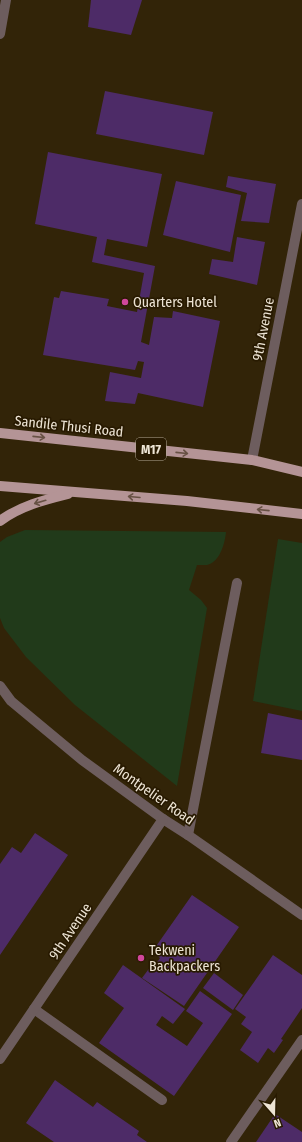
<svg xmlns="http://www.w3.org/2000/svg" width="302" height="1142" viewBox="0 0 302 1142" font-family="'Fira Sans Condensed',sans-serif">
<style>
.green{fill:#213a1a}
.building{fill:#4d2b67}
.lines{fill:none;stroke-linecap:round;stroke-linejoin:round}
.service{stroke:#6d5d5e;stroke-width:10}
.minor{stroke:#6d5d5e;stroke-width:10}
.primary{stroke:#b49496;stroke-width:10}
.oneway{stroke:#675144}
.hotel-dot{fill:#d1479c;stroke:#281a01;stroke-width:1.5}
.labels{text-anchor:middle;stroke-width:3.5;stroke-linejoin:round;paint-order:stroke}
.shield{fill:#281a01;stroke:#b2a795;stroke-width:1}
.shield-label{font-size:13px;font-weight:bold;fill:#ede4d4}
.poi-label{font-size:14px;fill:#ede4d4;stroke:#281a01;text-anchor:start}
.street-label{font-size:14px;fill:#ede4d4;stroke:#281a01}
</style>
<rect width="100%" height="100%" fill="#322408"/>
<g class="green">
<path d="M25,530L226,532C225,543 220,562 207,565C204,565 200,565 197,565L189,590L201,600L207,608L177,786L75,705L26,657L4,628L0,618V542L7,537Z"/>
<polygon points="278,539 302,543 302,711 253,701"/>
</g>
<g class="building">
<polygon points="91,0 142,0 131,35 88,27"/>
<polygon points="105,91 213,112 204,155 96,134"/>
<polygon points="48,152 162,174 147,247 107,239 104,255 155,266 141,342 149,345 154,317 172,318 173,311 220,321 203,407 138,393 135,404 105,401 110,372 141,378 144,362 138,361 135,370 43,355 54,297 59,298 61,291 109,299 107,306 137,312 144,273 92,262 97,237 35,224"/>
<polygon points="228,176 276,184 269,223 241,221 247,193 226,187"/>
<polygon points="176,181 241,195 230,252 163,235"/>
<polygon points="237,237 265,242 257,285 209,274 212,259 233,262"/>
<polygon points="268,713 302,720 302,760 261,753"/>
<polygon points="35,833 68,855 0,955 0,864 12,847 21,853"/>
<polygon points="192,895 239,927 184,1006 142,978 154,962 156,964 160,958 152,952"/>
<polygon points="273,955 302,975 302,1008 281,1039 283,1040 274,1053 268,1048 258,1063 240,1050 252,1032 241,1024 246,1017 235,1009"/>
<polygon points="123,965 185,1009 173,1024 162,1016 156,1025 187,1046 203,1023 186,1011 200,991 232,1014 174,1096 99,1043 124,1008 104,993"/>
<polygon points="214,973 243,995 233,1010 203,988"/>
<polygon points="55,1080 93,1107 97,1102 139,1131 137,1135 147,1142 54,1142 26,1123"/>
<polygon points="275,1114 302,1132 302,1142 256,1142"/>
</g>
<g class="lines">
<g class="service">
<polyline points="188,835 237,583"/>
<polyline points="34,1009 162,1100"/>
<polyline points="231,1142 302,1040"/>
</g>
<g class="minor">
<polyline points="0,34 6,0"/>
<polyline points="252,460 302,204"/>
<polyline points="0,686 11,701 82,760 163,819 188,835 302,915"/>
<polyline points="0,1059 163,819"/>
</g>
<g class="primary">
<polyline points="0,433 252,460 302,472"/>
<polyline points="0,486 187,501 302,514"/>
<path d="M0,521C20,506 44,500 68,494"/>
</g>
</g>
<defs><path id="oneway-shaft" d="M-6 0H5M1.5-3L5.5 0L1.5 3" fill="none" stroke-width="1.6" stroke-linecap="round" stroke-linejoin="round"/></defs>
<g class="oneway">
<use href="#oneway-shaft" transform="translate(39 437) rotate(6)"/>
<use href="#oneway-shaft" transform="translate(182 453) rotate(6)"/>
<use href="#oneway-shaft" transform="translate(134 497) rotate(-175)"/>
<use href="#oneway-shaft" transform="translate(40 502) rotate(164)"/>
<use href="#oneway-shaft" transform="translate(263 510) rotate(-174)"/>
</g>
<g class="hotel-dot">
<circle cx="125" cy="302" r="4"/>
<circle cx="141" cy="958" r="4"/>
</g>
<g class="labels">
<rect class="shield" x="136" y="438" width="30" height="22" rx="3"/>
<g class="shield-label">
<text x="151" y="454">M17</text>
</g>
<g class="poi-label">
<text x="133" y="307">Quarters Hotel</text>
<text x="149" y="955">Tekweni<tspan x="149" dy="16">Backpackers</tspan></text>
</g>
<g class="street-label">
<text transform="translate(263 329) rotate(-79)" y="5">9th Avenue</text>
<text transform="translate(69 426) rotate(6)" y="5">Sandile Thusi Road</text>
<text transform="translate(154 794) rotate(35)" y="5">Montpelier Road</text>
<text transform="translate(70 931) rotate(-56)" y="5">9th Avenue</text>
</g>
</g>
<g transform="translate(274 1114) rotate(160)" stroke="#281a01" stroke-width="3" paint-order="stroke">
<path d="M0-3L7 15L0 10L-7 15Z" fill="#ede4d4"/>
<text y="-6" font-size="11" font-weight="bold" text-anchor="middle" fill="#ede4d4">N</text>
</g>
</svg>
